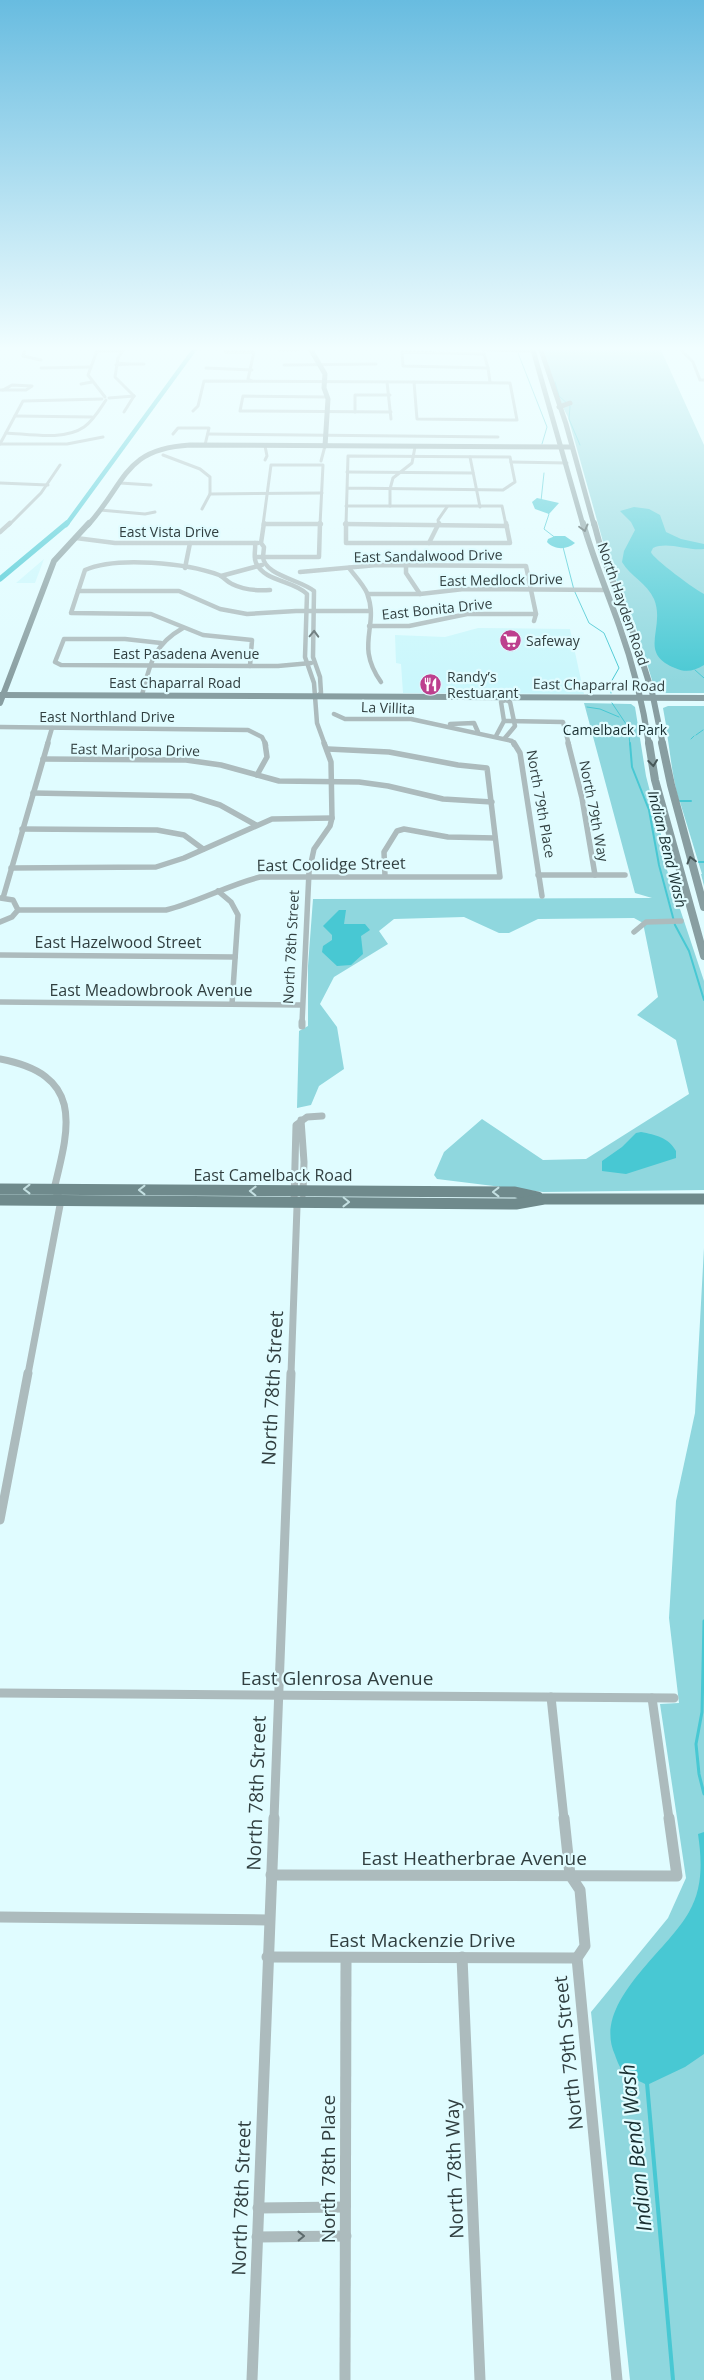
<svg xmlns="http://www.w3.org/2000/svg" width="704" height="2380" viewBox="0 0 704 2380" font-family="'Open Sans',sans-serif">
<style>
.built{fill:#caf7fc}
.green{fill:#8fd7de}
.water{fill:#48c8d3}
.lines{fill:none;stroke-linecap:round;stroke-linejoin:round}
.stream-far3{stroke:#48c8d3;stroke-width:1}
.stream-far2{stroke:#48c8d3;stroke-width:2}
.stream-far1{stroke:#48c8d3;stroke-width:3}
.stream{stroke:#48c8d3;stroke-width:4}
.canal-far1{stroke:#48c8d3;stroke-width:4.5}
.canal{stroke:#48c8d3;stroke-width:5.5}
.street-far5{stroke:#acbbbd;stroke-width:3}
.street-far4{stroke:#acbbbd;stroke-width:4.5}
.street-far3{stroke:#acbbbd;stroke-width:5.5}
.street-far2{stroke:#acbbbd;stroke-width:7}
.street-far1{stroke:#acbbbd;stroke-width:9}
.street{stroke:#acbbbd;stroke-width:11}
.secondary-far2{stroke:#889ea1;stroke-width:5}
.secondary-far1{stroke:#889ea1;stroke-width:6}
.secondary{stroke:#889ea1;stroke-width:8}
.primary{stroke:#6f8a8c;stroke-width:11}
.oneway{stroke:#475758}
.oneway2{stroke:#5c6a6c}
.oneway3{stroke:#c4e0e2}
.labels{text-anchor:middle;stroke-width:4.5;stroke-linejoin:round;paint-order:stroke}
.far-street-label{font-size:14px;fill:#313f40;stroke:#e0fcff}
.far-poi-label{font-size:14px;fill:#313f40;stroke:#e0fcff;text-anchor:start}
.far-park-label{font-size:14px;fill:#182e30;stroke:#e0fcff}
.far-water-label{font-size:15px;font-style:italic;fill:#192f31;stroke:#e0fcff}
.street-label{font-size:16px;fill:#313f40;stroke:#e0fcff}
.near-street-label{font-size:19px;fill:#313f40;stroke:#e0fcff}
.near-water-label{font-size:21px;font-style:italic;fill:#192f31;stroke:#e0fcff}
</style>
<rect width="100%" height="100%" fill="#e0fcff"/>
<g class="built">
<polygon points="44,559 35,583 16,583"/>
<polygon points="478,628 570,629 584,694 403,693 401,664 396,663 395,635 445,637"/>
</g>
<g class="green">
<polygon points="544,350 661,350 704,445 704,693 660,693 655,690 635,624 609,563 568,417 559,400"/>
<polygon points="584,703 631,704 635,707 646,776 666,854 667,859 664,861 704,981 704,1190 543,1192 437,1179 434,1175 444,1152 482,1119 543,1160 586,1159 689,1094 676,1040 637,1015 658,997 643,923 634,918 538,919 509,933 499,933 464,917 394,919 379,931 388,944 334,977 320,1004 337,1027 344,1069 319,1086 311,1105 297,1108 299,1031 308,1026 308,966 313,899 652,898 635,893"/>
<path d="M668,706H704V886L701,874H702L680,802H685L679,801C672,776 670,751 666,727H670L666,725L663,708Z"/>
<polygon points="704,1248 704,2380 630,2380 591,2012 668,1918 686,1878 660,1704 679,1703 669,1618 676,1501 695,1413"/>
</g>
<g class="water">
<polygon points="537,498 559,503 549,514 535,509 532,502"/>
<path d="M634,507L649,509L660,515L666,532L681,539L704,544V549C688,551 667,541 653,548L651,552C652,558 697,591 704,594V665C694,671 686,673 675,668C637,653 666,628 654,599C647,583 630,576 622,562L624,551L635,530L631,522L620,511Z"/>
<path d="M555,536H565L575,543C567,550 554,550 547,542L548,539Z"/>
<polygon points="339,910 346,910 344,924 365,924 370,930 361,936 363,954 351,965 337,966 322,952 323,946 332,940 332,935 323,926"/>
<path d="M641,1132C656,1135 668,1137 676,1151V1158L626,1174L602,1171V1161L622,1147L636,1133Z"/>
<path d="M704,1832V2054L685,2067L647,2085C640,2081 632,2079 626,2075C621,2071 617,2061 615,2055C591,2003 667,1952 689,1912C703,1888 702,1861 698,1834Z"/>
</g>
<g class="lines">
<g class="stream-far3">
<polyline points="518,353 547,427 542,444"/>
<polyline points="555,382 559,396 570,406 569,419 580,445"/>
<polyline points="541,501 544,473"/>
<polyline points="547,512 549,514 544,529 557,539"/>
<polyline points="563,547 574,590 589,623 604,633 619,668 611,682 611,693"/>
<polyline points="695,670 704,678"/>
<polyline points="612,703 628,727 630,745"/>
<polyline points="587,707 600,709 619,717"/>
<polyline points="696,735 703,730"/>
<polyline points="691,739 694,736"/>
</g>
<g class="stream-far2">
<polyline points="630,743 632,767 649,810 659,865 675,925 689,951 704,1000"/>
<polyline points="680,801 691,801"/>
<polyline points="699,862 704,862"/>
</g>
<polyline class="stream-far1" points="704,1621 702,1712 696,1744 699,1774 704,1794"/>
<polyline class="stream" points="647,2083 673,2380"/>
<polyline class="canal-far1" points="66,525 194,350"/>
<polyline class="canal" points="0,579 67,523"/>
<g class="street-far5">
<polyline points="25,350 23,356 41,360"/>
<polyline points="123,350 118,358 115,377 134,396"/>
<polyline points="280,350 299,350"/>
<polyline points="483,350 533,351"/>
<polyline points="681,350 693,362 700,380 704,380"/>
<polyline points="225,352 254,352 248,379 252,381"/>
<polygon points="402,352 484,354 488,368 403,366"/>
<polyline points="128,364 144,364"/>
<polyline points="116,365 128,364 117,363"/>
<polyline points="284,365 376,364"/>
<polyline points="41,368 90,367"/>
<polyline points="206,368 252,370"/>
<polyline points="488,368 490,382"/>
<polyline points="387,382 391,419"/>
<polygon points="414,382 510,383 517,420 417,419"/>
<polyline points="81,384 92,382"/>
<polygon points="12,385 32,386 26,390 3,390"/>
<polyline points="0,390 3,390"/>
<polyline points="105,397 88,375 97,351 122,351"/>
<polyline points="327,397 243,396 240,411 391,412"/>
<polyline points="109,398 134,396"/>
<polyline points="193,411 198,406 204,381 414,382"/>
<polyline points="124,412 134,396"/>
<polyline points="355,412 355,395 390,395"/>
<polyline points="15,416 92,417"/>
<path d="M6,433C29,434 64,441 84,427C93,421 100,409 106,400"/>
<polyline points="173,434 178,428 209,428 205,445"/>
<polyline points="208,434 498,437"/>
<polyline points="0,444 23,401 102,399"/>
<polyline points="0,444 67,444 103,437"/>
<polyline points="265,446 267,456 265,460"/>
<polyline points="163,455 200,469 210,477 210,494 202,509"/>
<polyline points="470,457 480,507"/>
<polyline points="321,461 325,446"/>
<polyline points="511,462 567,463"/>
<polyline points="347,472 473,473"/>
<polyline points="0,483 48,485"/>
<polyline points="120,483 151,485"/>
<polyline points="210,494 322,493"/>
<polyline points="346,506 502,506 506,525"/>
<polyline points="390,506 390,489 393,478 412,463 415,447"/>
<polyline points="100,510 145,514 155,512"/>
<polyline points="265,524 321,524"/>
<polyline points="345,524 391,525"/>
<polyline points="9,525 41,493 60,465"/>
<polyline points="263,525 271,465 323,465 320,525"/>
<polyline points="346,525 348,456 510,457 515,482 503,490 347,488"/>
<polyline points="439,525 438,520 447,507"/>
</g>
<g class="street-far4">
<polyline points="346,523 346,543 510,543 506,523"/>
<polyline points="265,524 321,524"/>
<polyline points="345,524 507,526"/>
<polyline points="0,532 10,523"/>
<polyline points="76,538 115,543 258,543"/>
<path d="M255,543C256,549 253,557 256,563C265,582 293,580 307,594L305,657L314,683L317,723L325,745"/>
<polyline points="429,543 439,523"/>
<polyline points="255,557 263,557"/>
<polyline points="263,557 319,557 320,523"/>
<path d="M263,557C264,575 301,580 314,591L313,657L320,677L321,693L316,697"/>
<polyline points="263,557 264,547 261,543 264,523"/>
<polyline points="406,565 406,573 420,594"/>
<polyline points="185,568 190,543"/>
<path d="M349,568C355,576 363,584 367,593C380,627 354,644 381,682"/>
<polyline points="300,572 377,565 526,566 536,614 534,621"/>
<polyline points="221,576 262,565"/>
<polyline points="78,591 179,591 220,609 247,614 296,611 370,611"/>
<polyline points="368,594 420,594 464,589 605,590"/>
<polyline points="369,626 409,626 467,614 536,614"/>
<polyline points="161,643 125,639 64,639 55,662 61,665 278,666 311,663"/>
<path d="M250,666L252,640L203,635L151,614L71,613L85,570C116,556 187,563 219,575C224,577 227,582 232,584C244,590 257,591 270,590"/>
<path d="M142,695C150,664 153,645 183,628"/>
<polyline points="500,697 510,702 515,726 505,738"/>
<polyline points="334,714 345,719 411,719 512,741 514,745"/>
<polyline points="504,721 563,722 569,745"/>
<polyline points="450,724 474,723 478,732"/>
<polyline points="0,727 248,730 262,737 266,745"/>
<polyline points="496,736 504,721 501,702 508,699"/>
<polyline points="47,745 52,728"/>
</g>
<g class="street-far3">
<polyline points="514,743 520,753 542,896"/>
<polyline points="568,743 582,798 595,875"/>
<polyline points="43,759 186,760 221,765 279,781 359,782 388,786 443,799 492,802"/>
<polyline points="257,775 267,757 265,743"/>
<polyline points="33,793 191,796 220,805 256,825"/>
<polyline points="22,829 157,830 184,835 203,849"/>
<polyline points="11,868 156,867 184,858 272,819 332,818"/>
<polyline points="538,875 625,875"/>
<polyline points="385,876 384,852 397,831 404,829 448,837 495,838"/>
<polyline points="218,891 231,902 238,915 232,1004"/>
<polyline points="0,898 13,900 18,910 12,917 0,922"/>
<polyline points="3,898 48,743"/>
<path d="M18,910H166C198,902 228,885 260,877H500L487,768L458,765L389,752L328,749"/>
<polyline points="634,932 646,922 681,921"/>
<polyline points="0,955 235,957"/>
<polyline points="0,1002 302,1005"/>
<polyline points="302,1023 309,872 314,849 330,826 332,818 331,762 324,743"/>
</g>
<g class="street-far2">
<polyline points="302,1026 302,1022"/>
<path d="M0,1059C84,1075 70,1125 54,1189L61,1200L28,1374"/>
<polyline points="301,1120 304,1162 303,1194"/>
<polyline points="291,1374 297,1207 294,1202 296,1125 307,1117 322,1116"/>
</g>
<g class="street-far1">
<polyline points="0,1520 28,1373"/>
<polyline points="0,1693 674,1698"/>
<polyline points="551,1697 564,1819"/>
<polyline points="652,1698 669,1819"/>
<polyline points="274,1819 291,1373"/>
</g>
<g class="street">
<polyline points="564,1818 570,1875 580,1890 585,1946 577,1958 617,2380"/>
<polyline points="271,1875 677,1876 669,1818"/>
<polyline points="0,1917 268,1920"/>
<polyline points="267,1957 577,1958"/>
<polyline points="462,1957 480,2380"/>
<polyline points="258,2208 345,2207"/>
<polyline points="257,2237 346,2236"/>
<polyline points="252,2380 274,1818"/>
<polyline points="345,2380 346,1958"/>
</g>
<g class="secondary-far2">
<polyline points="311,350 325,374 324,388 328,399 325,446"/>
<polyline points="533,350 583,525"/>
<polyline points="541,350 566,424 594,525"/>
<polyline points="559,407 570,403"/>
<path d="M88,525C127,482 123,449 190,445L572,447"/>
</g>
<g class="secondary-far1">
<path d="M583,523C593,558 607,591 619,625C633,664 643,704 649,745"/>
<polyline points="594,523 604,560 629,620 652,692 663,745"/>
<polyline points="0,695 704,698"/>
<polyline points="0,703 54,561 89,523"/>
</g>
<g class="secondary">
<polyline points="649,743 655,780 704,956"/>
<polyline points="662,743 671,785 704,907"/>
</g>
<g class="primary">
<polyline points="0,1189 515,1192 538,1197"/>
<polyline points="0,1200 516,1204 544,1199 704,1199"/>
</g>
</g>
<defs><path id="oneway-chevron" d="M-2-3.5L2.5 0L-2 3.5" fill="none" stroke-width="1.6" stroke-linecap="round" stroke-linejoin="round" transform="scale(1.25)"/></defs>
<g class="oneway">
<use href="#oneway-chevron" transform="translate(584 528) rotate(75)"/>
<use href="#oneway-chevron" transform="translate(653 763) rotate(83)"/>
<use href="#oneway-chevron" transform="translate(691 860) rotate(-105)"/>
</g>
<g class="oneway2">
<use href="#oneway-chevron" transform="translate(314 634) rotate(-88)"/>
<use href="#oneway-chevron" transform="translate(301 2236) rotate(-1)"/>
</g>
<g class="oneway3">
<use href="#oneway-chevron" transform="translate(27 1189) rotate(-180)"/>
<use href="#oneway-chevron" transform="translate(142 1190) rotate(-180)"/>
<use href="#oneway-chevron" transform="translate(253 1191) rotate(-179)"/>
<use href="#oneway-chevron" transform="translate(496 1192) rotate(-180)"/>
<use href="#oneway-chevron" transform="translate(346 1202) rotate(1)"/>
</g>
<linearGradient id="sky" x2="0" y2="1"><stop stop-color="#68bce0"/><stop offset="0.51" stop-color="#f1feff"/><stop offset="1" stop-color="#f1feff" stop-opacity="0"/></linearGradient>
<rect width="704" height="683" fill="url(#sky)"/>
<defs>
<symbol id="supermarket-disc" viewBox="-11 -11 22 22"><circle r="9.5" fill="#bd408e" stroke="#e0fcff"/><path d="M-6-5.5h2.5l.6 2H6L4.5 2H-2.5L-4.4-4H-6ZM-1.5 3.2a1.3 1.3 0 1 0 .1 0ZM3 3.2a1.3 1.3 0 1 0 .1 0Z" fill="#fff"/></symbol>
<symbol id="restaurant-disc" viewBox="-11 -11 22 22"><circle r="9.5" fill="#bd408e" stroke="#e0fcff"/><path d="M-5-6h1v4h1v-4h1v4h1v-4h1v5L-1.5 .5V6h-2V.5L-5-1ZM5-6V6H3V1.5H1.5Q1.5-4 5-6Z" fill="#fff"/></symbol>
</defs>
<g fill-rule="evenodd">
<use href="#supermarket-disc" x="498" y="628" width="25" height="25"/>
<use href="#restaurant-disc" x="418" y="672" width="25" height="25"/>
</g>
<g class="labels">
<g class="far-street-label">
<text x="169" y="537">East Vista Drive</text>
<text transform="translate(428 556) rotate(-1)" y="5">East Sandalwood Drive</text>
<text transform="translate(501 580) rotate(-1)" y="5">East Medlock Drive</text>
<text transform="translate(623 604) rotate(71)" y="5">North Hayden Road</text>
<text transform="translate(437 609) rotate(-6)" y="5">East Bonita Drive</text>
<text x="186" y="659">East Pasadena Avenue</text>
<text x="175" y="688">East Chaparral Road</text>
<text transform="translate(599 685) rotate(1)" y="5">East Chaparral Road</text>
<text transform="translate(388 708) rotate(2)" y="5">La Villita</text>
<text x="107" y="722">East Northland Drive</text>
<text transform="translate(135 750) rotate(1)" y="5">East Mariposa Drive</text>
<text transform="translate(541 804) rotate(80)" y="5">North 79th Place</text>
<text transform="translate(594 811) rotate(79)" y="5">North 79th Way</text>
<text transform="translate(291 947) rotate(-87)" y="5">North 78th Street</text>
</g>
<g class="far-poi-label">
<text x="526" y="646">Safeway</text>
<text x="447" y="682">Randy’s<tspan x="447" dy="16">Restuarant</tspan></text>
</g>
<g class="far-park-label">
<text x="615" y="735">Camelback Park</text>
</g>
<g class="far-water-label">
<text transform="translate(667 849) rotate(76)" y="5">Indian Bend Wash</text>
</g>
<g class="street-label">
<text transform="translate(331 864) rotate(-1)" y="6">East Coolidge Street</text>
<text x="118" y="948">East Hazelwood Street</text>
<text x="151" y="996">East Meadowbrook Avenue</text>
<text x="273" y="1181">East Camelback Road</text>
</g>
<g class="near-street-label">
<text transform="translate(272 1388) rotate(-87)" y="7">North 78th Street</text>
<text x="337" y="1685">East Glenrosa Avenue</text>
<text transform="translate(256 1793) rotate(-88)" y="7">North 78th Street</text>
<text x="474" y="1865">East Heatherbrae Avenue</text>
<text x="422" y="1947">East Mackenzie Drive</text>
<text transform="translate(568 2053) rotate(-96)" y="7">North 79th Street</text>
<text transform="translate(328 2169) rotate(-90)" y="7">North 78th Place</text>
<text transform="translate(454 2169) rotate(-92)" y="7">North 78th Way</text>
<text transform="translate(241 2198) rotate(-88)" y="7">North 78th Street</text>
</g>
<g class="near-water-label">
<text transform="translate(636 2148) rotate(-96)" y="7">Indian Bend Wash</text>
</g>
</g>
</svg>
